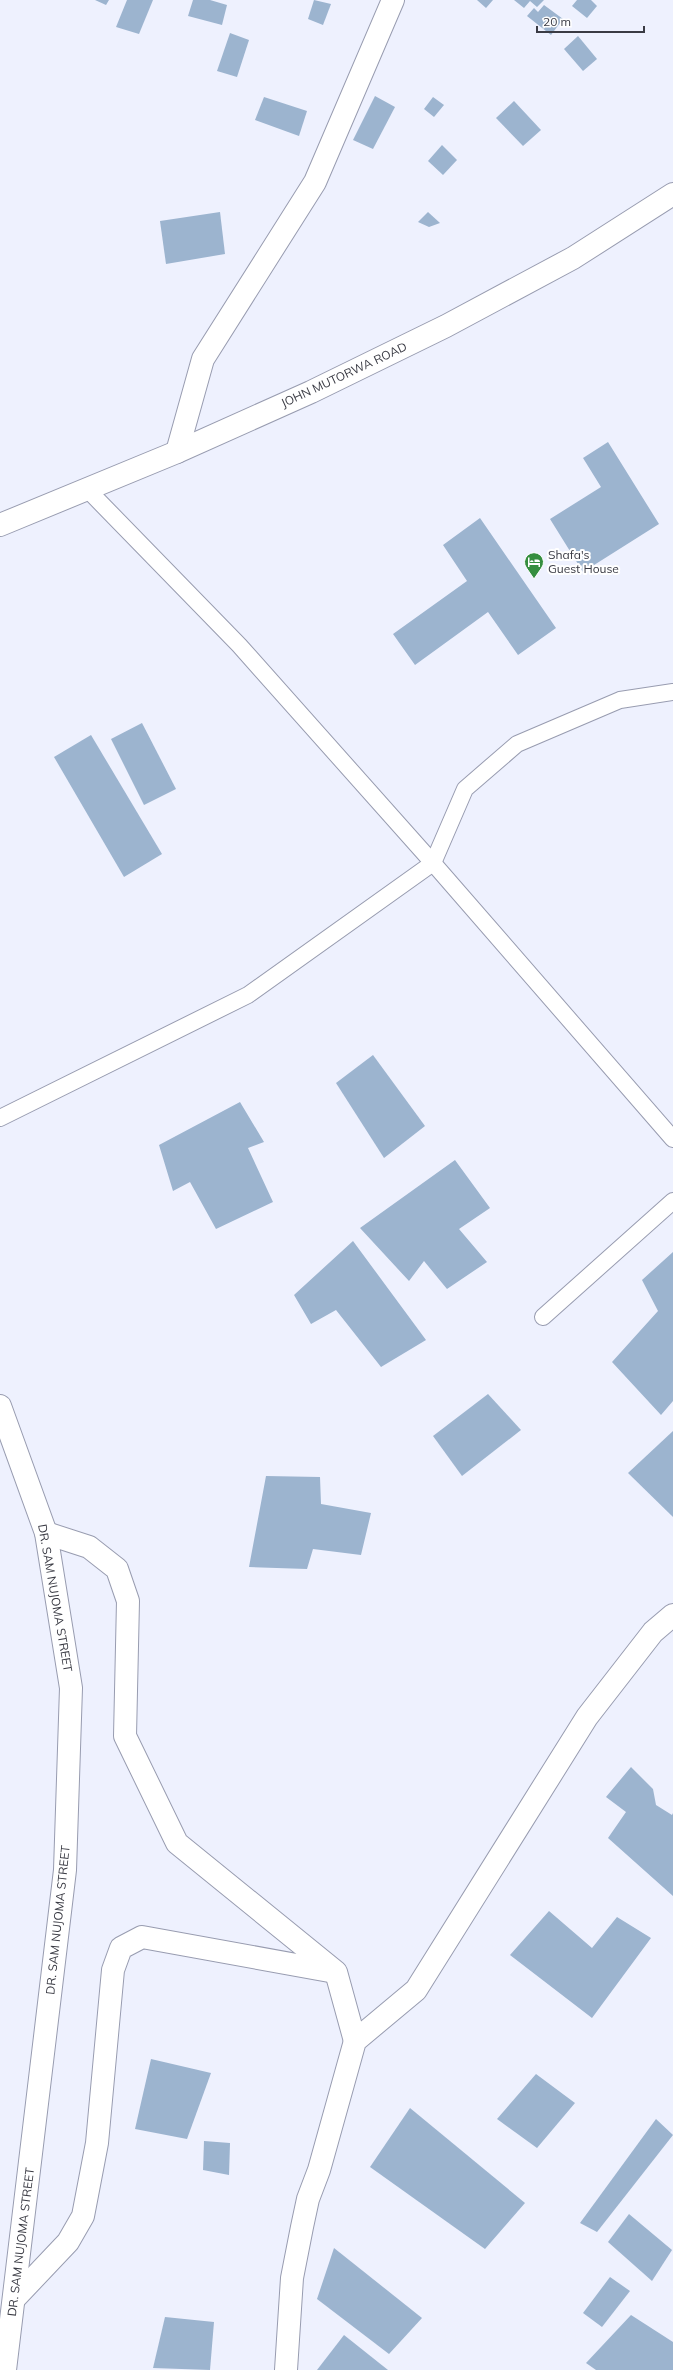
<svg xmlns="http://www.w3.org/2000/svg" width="673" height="2370" viewBox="0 0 673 2370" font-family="Mulish,sans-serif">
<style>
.building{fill:#9cb4cf}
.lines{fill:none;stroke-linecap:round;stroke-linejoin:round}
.service-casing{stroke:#989cb0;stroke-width:18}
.minor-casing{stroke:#989cb0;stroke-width:24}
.tertiary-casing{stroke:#989cb0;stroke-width:24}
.service{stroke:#fff;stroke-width:16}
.minor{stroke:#fff;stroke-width:22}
.tertiary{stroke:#fff;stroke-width:22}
.labels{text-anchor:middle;stroke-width:4;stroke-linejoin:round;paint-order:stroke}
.street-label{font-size:12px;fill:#3a3b44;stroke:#fff}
.poi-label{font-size:12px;fill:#3a3b44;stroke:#fff;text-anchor:start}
</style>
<rect width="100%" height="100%" fill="#eef1fe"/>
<g class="building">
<polygon points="95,0 109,0 106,5"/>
<polygon points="127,0 153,0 139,34 116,27"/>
<polygon points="193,0 210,0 227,5 222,25 188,16"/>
<polygon points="314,0 331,4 323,25 308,19"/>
<polygon points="477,0 493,0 486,8"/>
<polygon points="514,0 544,0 537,7 530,1 524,8"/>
<polygon points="577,0 591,0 597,6 587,18 572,6"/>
<polygon points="544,5 563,19 551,35 527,16 534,8 538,12"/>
<polygon points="230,33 249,40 237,77 217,71"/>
<polygon points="578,36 597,59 583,71 564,49"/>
<polygon points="375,96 395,107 373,149 353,140"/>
<polygon points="264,97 307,111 299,136 255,120"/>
<polygon points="433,97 444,105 434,117 424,109"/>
<polygon points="514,101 541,130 523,146 496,118"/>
<polygon points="442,145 457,160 443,175 428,161"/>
<polygon points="220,212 225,254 166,264 160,221"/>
<polygon points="428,212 440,223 429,227 418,222"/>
<polygon points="608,442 659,524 583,572 550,519 601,487 583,458"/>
<polygon points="480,518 556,628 518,655 488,612 415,665 393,634 467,581 443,545"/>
<polygon points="142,723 176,789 144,805 111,739"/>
<polygon points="91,735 162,854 124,877 54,757"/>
<polygon points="373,1055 425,1126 384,1158 336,1083"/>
<polygon points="240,1102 264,1142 248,1148 273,1202 216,1229 190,1182 173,1191 159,1145"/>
<polygon points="455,1160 490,1208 459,1229 487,1262 447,1289 424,1261 409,1281 360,1228"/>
<polygon points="353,1241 426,1340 381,1367 336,1310 311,1324 294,1295"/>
<polygon points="673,1252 673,1401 661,1415 612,1362 658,1311 642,1280"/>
<polygon points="488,1394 521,1430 462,1476 433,1436"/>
<polygon points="673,1431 673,1517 628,1473"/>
<polygon points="266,1476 320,1477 321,1504 371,1513 361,1555 313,1549 307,1569 249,1567"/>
<polygon points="631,1767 653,1789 656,1805 672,1815 673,1813 673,1896 608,1838 626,1812 606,1797"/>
<polygon points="549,1911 592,1948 617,1917 651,1938 592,2018 510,1955"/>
<polygon points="151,2059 211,2073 187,2139 135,2129"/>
<polygon points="536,2074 575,2103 537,2148 497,2119"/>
<polygon points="410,2108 525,2203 485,2249 370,2167"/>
<polygon points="656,2119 673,2135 597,2232 580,2223"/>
<polygon points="204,2141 230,2143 229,2175 203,2170"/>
<polygon points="629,2214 672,2250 652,2281 608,2242"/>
<polygon points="334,2248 422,2318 389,2354 317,2299"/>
<polygon points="610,2277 630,2291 602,2327 583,2313"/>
<polygon points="631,2315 673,2342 673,2370 596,2370 586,2363"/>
<polygon points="165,2317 214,2322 210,2370 153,2368"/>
<polygon points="344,2335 388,2370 317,2370"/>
</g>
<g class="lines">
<defs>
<g id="service">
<polyline points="87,489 239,645 433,863 673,1139"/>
<polyline points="0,1118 248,995 433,863 465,789 517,744 620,700 673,692"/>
<polyline points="543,1317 673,1201"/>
</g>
<g id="minor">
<polyline points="177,452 203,359 315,182 393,0"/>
<polyline points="46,1533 89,1547 117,1569 128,1601 125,1736 177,1843 336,1972 355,2041"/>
<polyline points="14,2299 68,2242 83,2216 97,2143 113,1970 121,1948 142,1937 335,1972"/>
<polyline points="286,2370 292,2278 302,2227 308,2199 319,2170 355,2041 416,1990 587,1717 653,1632 673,1615"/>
</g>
<g id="tertiary">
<polyline points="0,525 177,452 311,392 446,326 573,258 673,194"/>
<polyline points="0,1406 46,1533 71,1688 65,1870 5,2370"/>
</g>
</defs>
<use href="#service" class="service-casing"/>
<use href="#minor" class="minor-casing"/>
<use href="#tertiary" class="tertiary-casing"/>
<use href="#service" class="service"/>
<use href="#minor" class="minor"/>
<use href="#tertiary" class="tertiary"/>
</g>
<defs>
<symbol id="hotel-pin" viewBox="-11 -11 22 30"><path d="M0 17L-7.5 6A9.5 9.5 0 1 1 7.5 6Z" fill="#358e3f" stroke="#fff"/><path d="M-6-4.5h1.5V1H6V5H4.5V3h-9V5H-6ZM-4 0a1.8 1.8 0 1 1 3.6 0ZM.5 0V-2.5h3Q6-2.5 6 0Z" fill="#fff"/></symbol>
</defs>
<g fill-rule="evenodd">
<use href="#hotel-pin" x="523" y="551" width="22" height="30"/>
</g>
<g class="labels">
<g class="street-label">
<text transform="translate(344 375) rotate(-25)" y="4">JOHN MUTORWA ROAD</text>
<text transform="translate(55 1598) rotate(80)" y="4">DR. SAM NUJOMA STREET</text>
<text transform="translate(58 1920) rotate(-84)" y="4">DR. SAM NUJOMA STREET</text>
<text transform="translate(21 2242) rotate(-83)" y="4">DR. SAM NUJOMA STREET</text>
</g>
<g class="poi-label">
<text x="548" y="559">Shafa's<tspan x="548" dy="14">Guest House</tspan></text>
</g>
</g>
<path d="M537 26v6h107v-6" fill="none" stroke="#3a3b44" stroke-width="2"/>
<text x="543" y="26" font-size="12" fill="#3a3b44" stroke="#ffffff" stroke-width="3" paint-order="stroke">20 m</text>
</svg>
